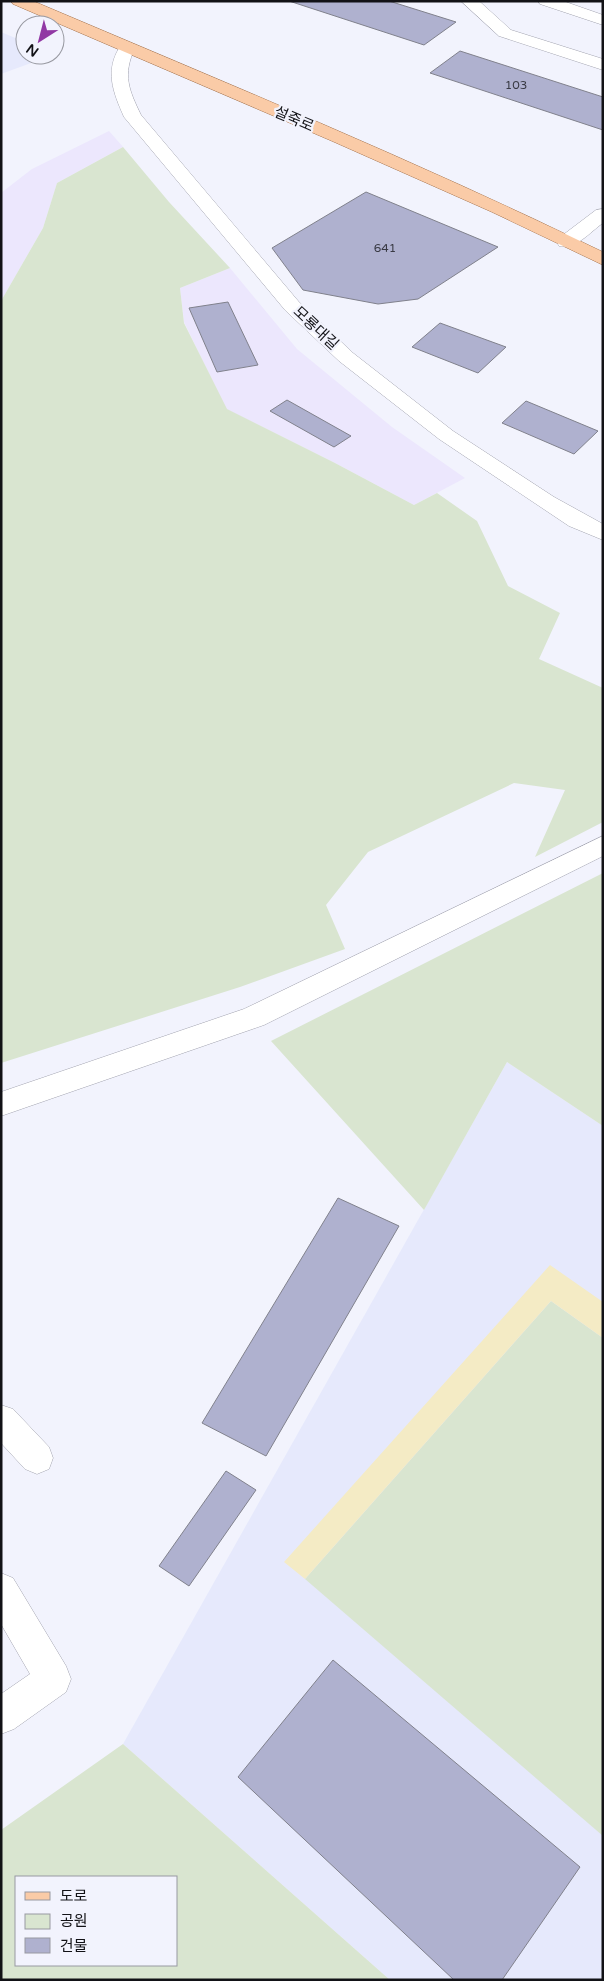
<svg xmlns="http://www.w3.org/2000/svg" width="604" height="1981" viewBox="0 0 604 1981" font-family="'Varela Round','Noto Sans KR',sans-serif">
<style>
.built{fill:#e6e9fc}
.industrial{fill:#ece7fd}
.green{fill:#d9e5d0;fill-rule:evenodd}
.sand{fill:#f4ebc5}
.building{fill:#afb1cf;stroke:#80818c}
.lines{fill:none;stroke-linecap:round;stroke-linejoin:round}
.minor-casing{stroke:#a3a4b0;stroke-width:1}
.major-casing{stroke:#a6744e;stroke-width:1}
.minor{fill:#fff;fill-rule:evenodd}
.major{fill:#facba7;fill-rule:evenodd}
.labels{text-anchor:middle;stroke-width:4.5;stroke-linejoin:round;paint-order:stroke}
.far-number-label{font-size:12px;fill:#393a44}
.far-street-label{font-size:15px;fill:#121216;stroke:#f2f3fd}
</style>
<rect width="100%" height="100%" fill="#f2f3fd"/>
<g class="built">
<polygon points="1,32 25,42 25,55 53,55 1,74"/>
<polygon points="507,1062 603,1126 603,1980 390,1980 123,1744"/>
</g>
<g class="industrial">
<polygon points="109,131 123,147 57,183 43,228 1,301 1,193 32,169"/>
<polygon points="230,268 297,349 392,427 465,478 414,505 335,463 226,409 184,322 180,288"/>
</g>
<g class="green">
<polygon points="123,147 169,202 230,268 180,288 184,323 227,409 335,463 414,505 437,493 477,521 508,586 560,613 539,659 603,688 603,822 535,857 565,790 514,783 368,852 326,905 345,949 240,987 1,1063 1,301 43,228 57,183"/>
<polygon points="603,873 603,1126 507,1062 424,1210 271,1041"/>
<polygon points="551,1301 603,1338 603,1836 305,1579"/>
<path d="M123,1744L390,1980H1V1830ZM16,1877H176V1965H16Z"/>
</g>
<polygon class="sand" points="550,1265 603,1302 603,1338 551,1301 305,1579 284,1562"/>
<g class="building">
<polygon points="289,1 389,1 456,22 424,45"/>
<polygon points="460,51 603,97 603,130 430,73"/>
<polygon points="366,192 498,247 418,299 378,304 303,290 272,248"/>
<polygon points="228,302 258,365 217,372 189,308"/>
<polygon points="440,323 506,347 478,373 412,347"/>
<polygon points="287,400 351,436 334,447 270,411"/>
<polygon points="526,401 598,431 574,454 502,423"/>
<polygon points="338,1198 399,1226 266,1456 202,1423"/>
<polygon points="226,1471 256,1490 189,1586 159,1566"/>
<polygon points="333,1660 580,1867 502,1980 454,1980 238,1777"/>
</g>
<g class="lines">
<defs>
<g id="minor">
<polygon points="461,1 479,1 511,30 603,59 603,70 499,36"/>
<polygon points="538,1 563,1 603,15 603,25 540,4"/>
<path d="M127,43L133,45L135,48C122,75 129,90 141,115L299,302L353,353L453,431L554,497L603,524V540L569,526L439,439L339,361L285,310L124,117C113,92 104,70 121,45Z"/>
<path d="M603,209V223C590,232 576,250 559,246L557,242L559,238L596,210Z"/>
<polygon points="603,836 603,856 264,1025 1,1116 1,1092 244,1009"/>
<polygon points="1,1405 13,1409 49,1447 53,1458 49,1469 37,1474 25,1469 1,1443"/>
<polygon points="1,1573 13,1578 66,1666 71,1679 66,1692 14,1729 1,1734 1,1694 30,1674 1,1624"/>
</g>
<path id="major" d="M11,1H33C224,82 416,161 603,252V265L492,212L332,141L13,4Z"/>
</defs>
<use href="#minor" class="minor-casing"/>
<use href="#major" class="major-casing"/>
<use href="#minor" class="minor"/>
<use href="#major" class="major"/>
</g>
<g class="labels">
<g class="far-number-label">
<text x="516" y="89">103</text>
<text x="385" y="252">641</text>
</g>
<g class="far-street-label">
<text transform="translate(294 119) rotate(23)" y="5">설죽로</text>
<text transform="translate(316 328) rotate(43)" y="5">모룡대길</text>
</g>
</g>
<rect width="604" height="1981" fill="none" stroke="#121216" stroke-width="5"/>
<rect x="15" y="1876" width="162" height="90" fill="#f2f3fd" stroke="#9899a1"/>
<rect x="25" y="1892" width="25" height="8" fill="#facba7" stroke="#9899a1"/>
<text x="60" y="1901" font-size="15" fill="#121216">도로</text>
<rect x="25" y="1914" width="25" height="15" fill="#d9e5d0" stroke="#9899a1"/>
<text x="60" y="1926" font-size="15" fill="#121216">공원</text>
<rect x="25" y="1938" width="25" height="15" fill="#afb1cf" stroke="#9899a1"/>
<text x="60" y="1951" font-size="15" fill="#121216">건물</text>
<g transform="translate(40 40) rotate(216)"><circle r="24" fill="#f2f3fd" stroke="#9899a1"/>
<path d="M0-4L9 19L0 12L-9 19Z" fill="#9138a4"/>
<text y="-8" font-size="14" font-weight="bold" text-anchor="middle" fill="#121216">N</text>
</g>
</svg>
